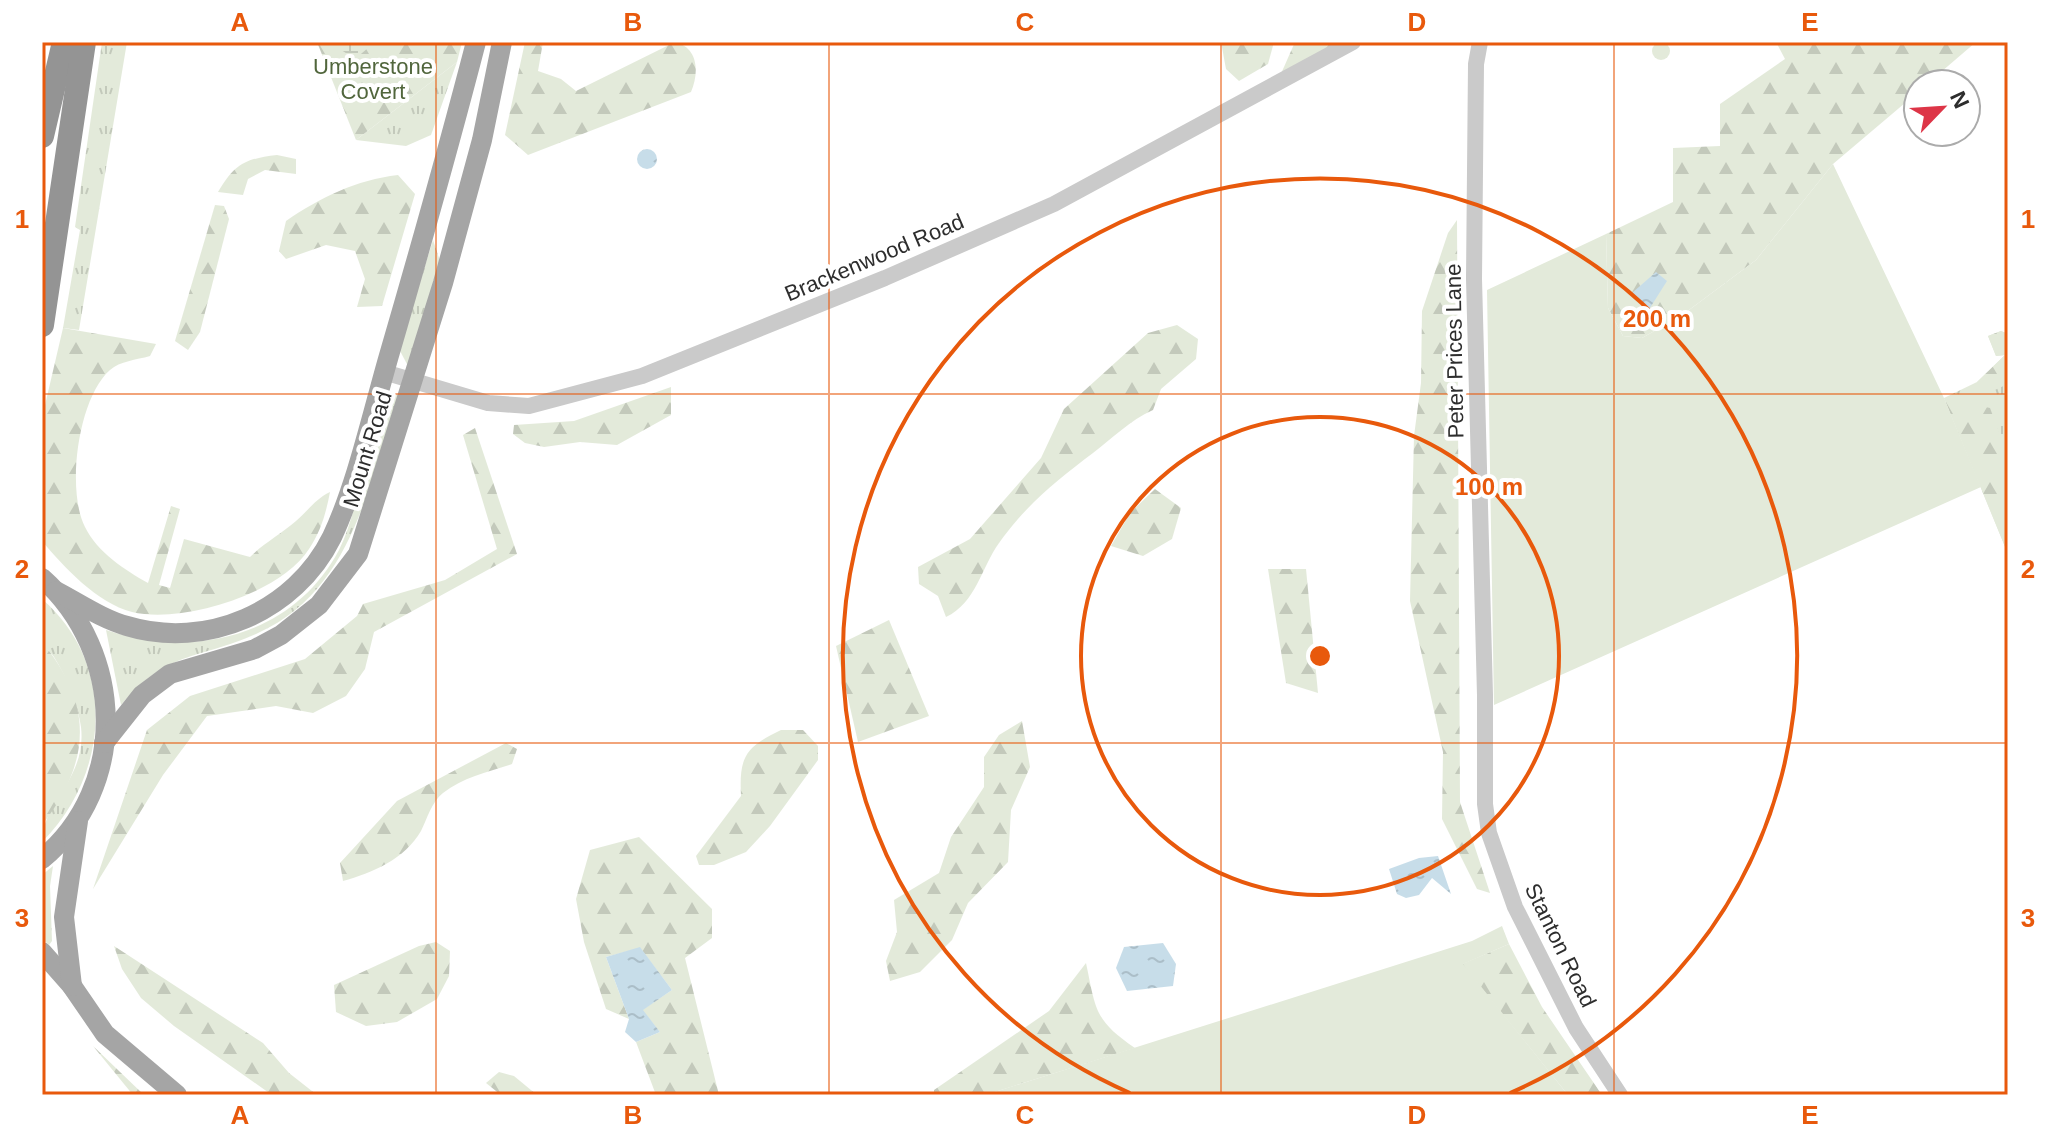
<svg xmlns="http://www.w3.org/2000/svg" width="2050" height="1137" viewBox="0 0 2050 1137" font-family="Arial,sans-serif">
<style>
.grass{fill:url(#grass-tufts)}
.forest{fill:url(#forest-firs)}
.wetland{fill:url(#wetland-marsh)}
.green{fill:#e3eada}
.water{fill:url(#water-ripples)}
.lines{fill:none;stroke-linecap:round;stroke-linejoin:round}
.minor{stroke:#cacaca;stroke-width:16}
.major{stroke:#a5a5a5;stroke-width:20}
.highway{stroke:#949494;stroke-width:24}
.grid{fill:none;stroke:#e8590c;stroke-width:2;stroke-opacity:0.55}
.ring{fill:none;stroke:#e8590c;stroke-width:4}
.labels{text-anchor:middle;stroke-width:8;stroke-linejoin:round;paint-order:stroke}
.park-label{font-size:22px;fill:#51663c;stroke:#fff}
.street-label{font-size:22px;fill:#2d2d2d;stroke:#fff}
.centre{fill:#e8590c;stroke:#fff;stroke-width:4}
.ring-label{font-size:24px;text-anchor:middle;font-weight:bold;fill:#e8590c;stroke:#fff;stroke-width:8;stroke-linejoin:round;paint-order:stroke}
.neatline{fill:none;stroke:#e8590c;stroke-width:3}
.grid-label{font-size:26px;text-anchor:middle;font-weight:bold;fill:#e8590c}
</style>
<defs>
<pattern id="grass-tufts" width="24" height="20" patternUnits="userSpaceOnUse" patternTransform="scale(2)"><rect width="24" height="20" fill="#e3eada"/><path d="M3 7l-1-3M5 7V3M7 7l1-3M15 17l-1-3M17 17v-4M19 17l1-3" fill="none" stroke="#c3c9bb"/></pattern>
<pattern id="forest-firs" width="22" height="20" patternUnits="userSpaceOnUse" patternTransform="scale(2)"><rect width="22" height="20" fill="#e3eada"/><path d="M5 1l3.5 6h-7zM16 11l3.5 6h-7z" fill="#c3c9bb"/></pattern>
<pattern id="wetland-marsh" width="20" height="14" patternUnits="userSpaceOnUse" patternTransform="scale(2)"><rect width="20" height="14" fill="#e3eada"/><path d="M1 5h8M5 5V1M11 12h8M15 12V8" fill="none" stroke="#c3c9bb"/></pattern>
<pattern id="water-ripples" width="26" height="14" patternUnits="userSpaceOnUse" patternTransform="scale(2)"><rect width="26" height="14" fill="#c7dde9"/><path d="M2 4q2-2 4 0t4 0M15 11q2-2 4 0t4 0" fill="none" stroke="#abbec8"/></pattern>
</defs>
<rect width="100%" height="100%" fill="#fff"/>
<g class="grass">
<circle cx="1661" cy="51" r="9"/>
<polygon points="102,42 127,42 79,330 63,328 80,230 75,227"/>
<polygon points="457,62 431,135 406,146 356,140"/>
<polygon points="433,240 441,264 408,366 399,349"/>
<polygon points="2001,331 2008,334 2008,554 1944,398 1977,382 2005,355 1996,356 1988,336"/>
<path d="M394,394L398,395C369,484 352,591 258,633C198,660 167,650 121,705L106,630C193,659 293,637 339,550C354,520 357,487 371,457C380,436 387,417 394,394Z"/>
<path d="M42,599C118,665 109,775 42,842C42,802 87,779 81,727C78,705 66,676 54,657C51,652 45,648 42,643C38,632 42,611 42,599Z"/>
<polygon points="53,866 50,886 52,941 49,945 42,939 42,875"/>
</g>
<g class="forest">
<polygon points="317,42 462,42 457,62 356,140"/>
<path d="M525,42H543L538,71L561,79L576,91L675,42C699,48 699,73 691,92L528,155L505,135Z"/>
<polygon points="1274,42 1268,64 1239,81 1226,69 1221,42"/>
<polygon points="1295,42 1341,42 1280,76"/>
<polygon points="1776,42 1976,42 1927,84 1918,84 1918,92 1833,164 1756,260 1681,316 1642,338 1623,336 1608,308 1606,234 1673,202 1673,148 1720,146 1720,104 1785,59"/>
<path d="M277,155L296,159V174L265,170L248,179L243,195L218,192C235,164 244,159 277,155Z"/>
<path d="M398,175L415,194L382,306L357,307L365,279L355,251L326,245L286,259L279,251L286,221C321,197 356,180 398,175Z"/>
<polygon points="215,205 224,206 229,219 200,332 188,350 175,341"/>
<polygon points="1457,220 1460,802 1490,893 1477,889 1442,819 1443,752 1410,601 1414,436 1421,383 1422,311 1448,233"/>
<path d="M1177,325L1198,339L1196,359L1161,389L1153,410C1129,421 1114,437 1093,453C1057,480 1025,506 999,543C981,568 976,603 946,617L938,596L919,584L918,567L970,539L1041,458L1064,409L1148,333Z"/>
<path d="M63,328L156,344L150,356C136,360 120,361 110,370C78,398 66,490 85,527C97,552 125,570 148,583L171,506L180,509L159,585L170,588L184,539L250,557C264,543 281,534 296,521C308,511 315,499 330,492C326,513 321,531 309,549C280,594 183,624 132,612C97,603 64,567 42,541V418Z"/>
<polygon points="2001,331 2008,334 2008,384 1986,394 1977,382 2005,355 1996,356 1988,336"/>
<polygon points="671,387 671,415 617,445 580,442 544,447 525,443 513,434 514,425 574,421"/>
<polygon points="1944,398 1990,408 2008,456 2008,554"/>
<polygon points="475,428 517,554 374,632 365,669 346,696 313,713 276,706 207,716 163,775 93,889 147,730 190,696 305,659 357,616 363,604 445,580 497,549 463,435"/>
<polygon points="1155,489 1181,508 1172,539 1143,556 1111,546 1130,513"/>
<polygon points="1268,569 1306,569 1318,693 1286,683"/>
<polygon points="889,620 929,716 858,742 836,646"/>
<path d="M42,642C94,705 91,762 42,825Z"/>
<polygon points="1022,721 1030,767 1011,810 1008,862 968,903 952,940 920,972 890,981 886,961 897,932 894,900 939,873 951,837 984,787 984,757 999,735"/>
<path d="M781,730H803L818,746V760L770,826L746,852L714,865H699L696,856L741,796C739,757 745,747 781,730Z"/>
<path d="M506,743L517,749L512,764C488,772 463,777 443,793C432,801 427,819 421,831C405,859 372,873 343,881L340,863L397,801Z"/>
<polygon points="639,837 712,909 712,938 685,958 719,1095 656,1095 636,1042 660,1032 642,1010 672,990 640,948 606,957 629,1019 606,1009 584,942 576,899 590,850"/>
<polygon points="436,942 450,951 449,976 437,999 397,1022 366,1026 336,1012 334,985 419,946"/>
<polygon points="1509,944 1542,1007 1602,1095 1568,1095 1462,964"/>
<polygon points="114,946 263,1043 289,1073 317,1095 272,1095 174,1026 141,998 122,969"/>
<path d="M1086,963C1096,1010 1094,1020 1135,1048L985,1095H934V1090L1049,1011Z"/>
<polygon points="93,1046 144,1095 133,1095"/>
<polygon points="499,1072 514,1076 537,1095 501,1095 486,1083"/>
</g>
<polygon class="wetland" points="329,42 375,42 355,59"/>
<g class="green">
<polygon points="1833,164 1944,398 1981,487 1494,705 1487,290 1606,234 1608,308 1623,336 1642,338 1681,316 1756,260"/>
<polygon points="1502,926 1509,944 1463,964 1568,1095 985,1095 1472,941"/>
</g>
<g class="water">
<circle cx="647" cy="159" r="10"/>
<polygon points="1656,272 1667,281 1648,311 1632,293"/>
<polygon points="1438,856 1451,894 1432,878 1419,895 1406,898 1397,894 1389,869 1419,858"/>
<polygon points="1163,943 1176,964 1173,986 1127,991 1116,968 1124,947"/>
<polygon points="640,947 672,990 643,1010 660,1032 636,1042 625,1032 629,1019 606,957"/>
</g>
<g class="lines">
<g class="minor">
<polyline points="1480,42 1476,64 1474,279 1485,695 1485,804 1489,833 1515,907 1576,1028 1620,1095"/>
<polyline points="384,372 488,403 529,406 642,376 885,278 1054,204 1353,42"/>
</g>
<g class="major">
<path d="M42,578C125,652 129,787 42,859"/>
<path d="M56,591C79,603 102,619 127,626C206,650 295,612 332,537C357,484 373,410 390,352C420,249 449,146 476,42"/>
<polyline points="104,743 142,695 170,674 255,649 281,635 319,605 358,554 443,283 482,140 502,42"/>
<polyline points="42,952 72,986 105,1034 177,1095"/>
<polyline points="72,986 64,917 78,821"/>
</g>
<g class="highway">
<polyline points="42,136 64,42"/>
<polyline points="42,325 84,42"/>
</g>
</g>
<path class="grid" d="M436,42V1095M829,42V1095M1221,42V1095M1614,42V1095M42,394H2008M42,743H2008"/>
<g class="ring">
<circle cx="1320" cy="656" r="239"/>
<path d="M1130 1093A477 477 0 1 1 1510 1093"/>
</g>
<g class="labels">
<g class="park-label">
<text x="373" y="74">Umberstone<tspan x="373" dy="25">Covert</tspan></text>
</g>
<g class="street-label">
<text transform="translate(874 257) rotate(-23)" y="8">Brackenwood Road</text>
<text transform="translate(1454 351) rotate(-91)" y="8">Peter Prices Lane</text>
<text transform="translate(367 449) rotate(-73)" y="8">Mount Road</text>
<text transform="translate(1561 945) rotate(64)" y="8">Stanton Road</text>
</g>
</g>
<circle cx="1320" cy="656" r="12" class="centre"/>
<g class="ring-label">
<text x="1657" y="327">200 m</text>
<text x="1489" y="495">100 m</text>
</g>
<rect width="2050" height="1137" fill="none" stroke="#ffffff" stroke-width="88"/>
<g transform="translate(1942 108) rotate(65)"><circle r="38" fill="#ffffff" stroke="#ababab" stroke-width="2"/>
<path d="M0-6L14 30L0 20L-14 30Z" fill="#dd3547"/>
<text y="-12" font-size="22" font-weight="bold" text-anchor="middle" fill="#2d2d2d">N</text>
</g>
<rect x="44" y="44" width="1962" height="1049" class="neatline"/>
<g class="grid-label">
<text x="240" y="31">A</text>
<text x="633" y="31">B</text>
<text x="1025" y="31">C</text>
<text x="1417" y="31">D</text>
<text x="1810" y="31">E</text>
<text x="22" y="228">1</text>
<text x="2028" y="228">1</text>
<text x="22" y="578">2</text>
<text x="2028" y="578">2</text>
<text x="22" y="927">3</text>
<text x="2028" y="927">3</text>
<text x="240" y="1124">A</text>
<text x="633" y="1124">B</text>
<text x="1025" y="1124">C</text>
<text x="1417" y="1124">D</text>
<text x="1810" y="1124">E</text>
</g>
</svg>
